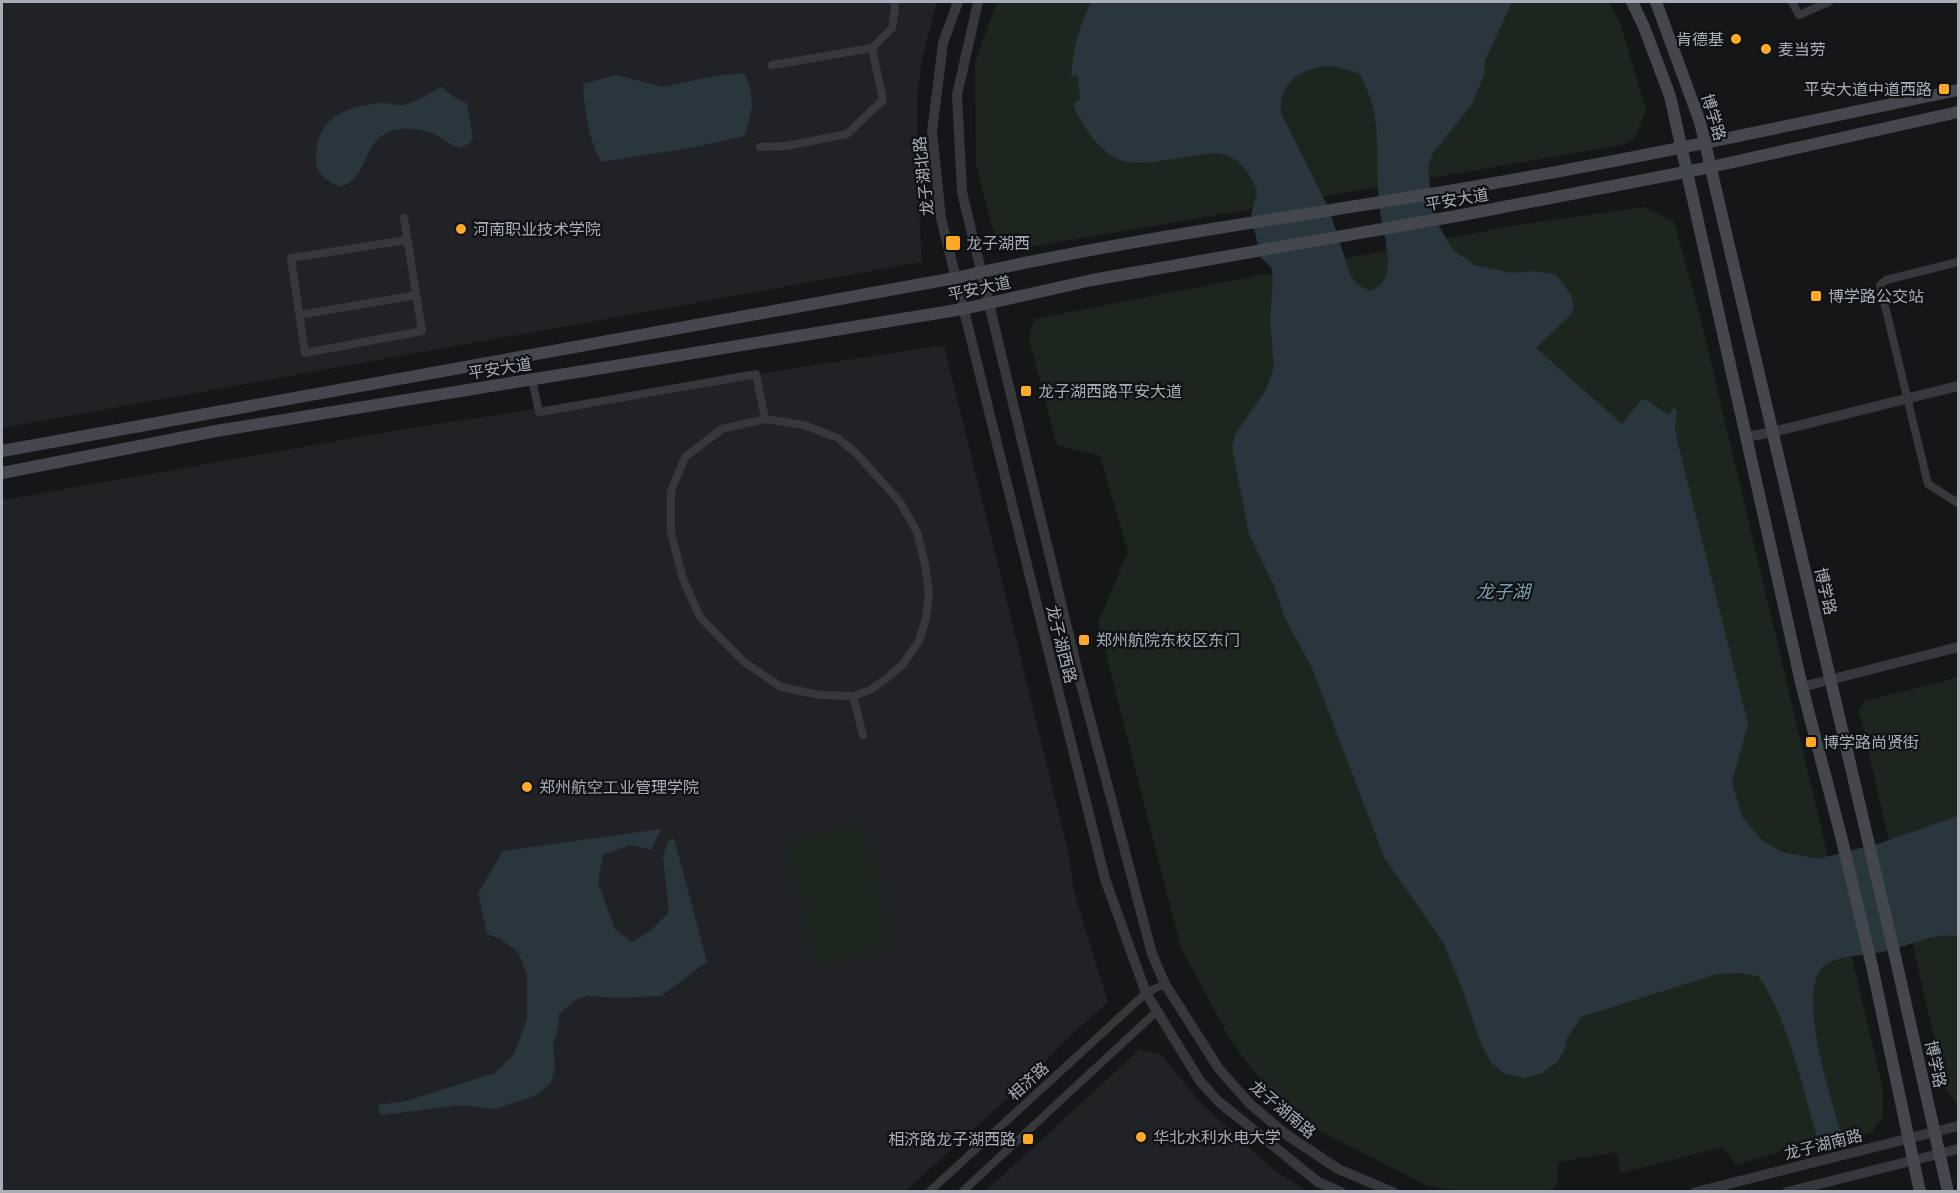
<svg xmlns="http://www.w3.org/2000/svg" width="1960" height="1193" viewBox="0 0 1960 1193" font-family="Arial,'Noto Sans SC',sans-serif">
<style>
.built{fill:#212225}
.green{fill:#1d261e}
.water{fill:#2a363d;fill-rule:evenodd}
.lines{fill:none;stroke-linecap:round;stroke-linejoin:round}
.minor{stroke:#36383d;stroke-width:8}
.tertiary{stroke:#36383d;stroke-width:10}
.secondary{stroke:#44474d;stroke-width:12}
.poi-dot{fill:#ffa926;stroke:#101113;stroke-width:2}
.labels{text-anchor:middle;stroke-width:4.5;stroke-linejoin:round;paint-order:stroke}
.poi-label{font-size:16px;fill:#a6adb9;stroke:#101113;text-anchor:start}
.street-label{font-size:16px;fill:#a6adb9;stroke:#101113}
.water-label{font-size:18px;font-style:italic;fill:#7a9eb8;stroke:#101113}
</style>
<rect width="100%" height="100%" fill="#151618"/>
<g class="built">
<polygon points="2,2 937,2 922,59 917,99 917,169 922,262 2,428"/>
<polygon points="944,345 1069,855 1074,892 1108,1002 1070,1036 1032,1076 906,1191 2,1192 2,500 405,429"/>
<polygon points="1140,1049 1161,1055 1202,1104 1275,1171 1307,1191 986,1191"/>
</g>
<g class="green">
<polygon points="997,2 1609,2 1620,23 1646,110 1635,138 1622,145 1008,251 998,248 976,165 975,62"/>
<polygon points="1645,207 1674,222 1700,316 1883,1089 1883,1117 1871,1133 1843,1141 1841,1133 1736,1165 1723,1147 1621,1173 1616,1152 1559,1162 1557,1184 1550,1191 1460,1191 1426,1185 1306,1124 1271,1094 1231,1041 1181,948 1098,623 1128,552 1100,456 1057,445 1029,339 1034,319 1517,225"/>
<polygon points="1958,677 1958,1104 1946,1090 1859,710 1865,701"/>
<polygon points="863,822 893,947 816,966 785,842"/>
</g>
<g class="water">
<path d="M1091,2H1512L1485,61L1484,75L1472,104L1433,153L1428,166L1431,195L1436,220L1452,249L1474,265L1510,273L1537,271L1556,275L1571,295L1574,306L1571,314L1536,348L1622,424L1641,400H1647L1668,415L1674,408L1677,411L1675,430L1680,452L1748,724L1732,782L1742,817L1762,840L1782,852L1818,859L1880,843L1958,816V936C1927,933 1912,946 1883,952C1868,955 1836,956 1825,965C1794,989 1832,1101 1841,1133L1818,1140C1803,1090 1788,1018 1758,976L1740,973L1717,974L1581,1017L1567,1038L1564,1050L1557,1062L1542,1073L1524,1078L1506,1074L1492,1064L1482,1046L1463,991L1444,944L1384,857L1312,668L1285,618L1275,588L1249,534L1232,447L1235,435L1267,388L1274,367L1270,320L1273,278L1271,267L1261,258L1251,216L1257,191C1251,177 1244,162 1229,156C1218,151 1204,154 1193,156C1174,158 1142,166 1124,161C1100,154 1082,126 1073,104L1080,99L1078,75L1071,76C1073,48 1079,27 1091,2ZM1326,66L1339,67L1360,74C1366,87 1373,102 1375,117C1379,145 1376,175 1379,204C1381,224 1391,253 1387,272C1386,281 1378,289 1369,291L1357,284L1351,277L1329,209L1281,113C1279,82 1298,71 1326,66Z"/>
<path d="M744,73C756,96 753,112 744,136L701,146L602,162C589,144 584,106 583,84L617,75L663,87L714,76Z"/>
<path d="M441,87L454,97L467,103L473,140C468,144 464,149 457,147C451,145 445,140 440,137C427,130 410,126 395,130C360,138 370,180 340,187C325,180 314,172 316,154C319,115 349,106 381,103C389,102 396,107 404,105C416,102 430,93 441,87Z"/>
<polygon points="661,829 651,850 630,845 603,855 598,883 615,929 632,942 650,931 669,912 663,857 668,841 674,838 707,962 661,996 621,998 587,996 574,1001 558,1015 559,1024 553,1046 555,1067 551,1083 534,1096 495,1109 461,1105 381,1115 377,1105 406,1101 495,1073 514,1054 527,1019 527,975 518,952 501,939 487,934 478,893 503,851"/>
</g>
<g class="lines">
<g class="minor">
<polyline points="1792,2 1799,15 1829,2"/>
<polyline points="772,65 872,48 892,28 895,9 894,2"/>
<polyline points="760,147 786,146 847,134 883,100 872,48"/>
<polyline points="404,218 422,331 305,353 291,258 407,240"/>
<polyline points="1958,262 1886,280 1880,285 1928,484 1958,503"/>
<polyline points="300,315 416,295"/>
<polyline points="532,379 539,412 756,374 765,419"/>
<polyline points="853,696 870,690 887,678 903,664 919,641 926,618 929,593 925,564 917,532 900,502 857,454 838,438 804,425 765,419 722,429 685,457 671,491 671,533 683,579 700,617 743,661 781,687 820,695 853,696 863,735"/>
<polyline points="929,1192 1146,993 1165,984"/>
<polyline points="962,1192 1156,1012"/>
</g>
<g class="tertiary">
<polyline points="958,2 943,43 932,132 941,218 1105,879 1146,993 1200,1081 1218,1101 1318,1182 1341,1192"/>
<polyline points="978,2 957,95 962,192 1078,673 1152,954 1165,984 1219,1069 1250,1104 1287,1135 1338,1169 1393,1192"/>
<polyline points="1746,437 1773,432 1958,386"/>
<polyline points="1802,687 1958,647"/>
<polyline points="1696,1192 1958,1126"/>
<polyline points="1787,1192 1958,1149"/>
</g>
<g class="secondary">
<polyline points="1632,2 1644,27 1670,96 1802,687 1841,836 1872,966 1920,1192"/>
<polyline points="1656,2 1700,122 1705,143 1895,956 1948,1192"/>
<path d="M2,451L955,278C1120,240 1288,218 1455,190C1624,161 1791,125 1958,90"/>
<polyline points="2,473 216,431 963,309 1092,280 1462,215 1711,167 1958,112"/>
</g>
</g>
<g class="poi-dot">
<circle cx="1736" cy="39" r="6"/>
<circle cx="1766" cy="49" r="6"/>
<rect x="1938" y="83" width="12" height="12" rx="3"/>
<circle cx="461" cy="229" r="6"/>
<rect x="945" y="235" width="16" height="16" rx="3"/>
<rect x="1810" y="290" width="12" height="12" rx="3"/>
<rect x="1020" y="385" width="12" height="12" rx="3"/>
<rect x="1078" y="634" width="12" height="12" rx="3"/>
<rect x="1805" y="736" width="12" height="12" rx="3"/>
<circle cx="527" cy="787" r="6"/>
<circle cx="1141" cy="1137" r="6"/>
<rect x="1022" y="1133" width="12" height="12" rx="3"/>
</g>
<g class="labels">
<g class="poi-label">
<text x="1724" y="45" text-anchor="end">肯德基</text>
<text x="1778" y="55">麦当劳</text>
<text x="1932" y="95" text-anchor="end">平安大道中道西路</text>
<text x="473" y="235">河南职业技术学院</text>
<text x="966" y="249">龙子湖西</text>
<text x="1828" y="302">博学路公交站</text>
<text x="1038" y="397">龙子湖西路平安大道</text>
<text x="1096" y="646">郑州航院东校区东门</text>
<text x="1823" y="748">博学路尚贤街</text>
<text x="539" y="793">郑州航空工业管理学院</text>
<text x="1153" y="1143">华北水利水电大学</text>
<text x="1016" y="1145" text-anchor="end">相济路龙子湖西路</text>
</g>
<g class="street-label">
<text transform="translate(1714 117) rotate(73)" y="6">博学路</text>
<text transform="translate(923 176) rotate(-96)" y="6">龙子湖北路</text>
<text transform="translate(1457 199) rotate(-10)" y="6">平安大道</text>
<text transform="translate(979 288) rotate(-12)" y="6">平安大道</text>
<text transform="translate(500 368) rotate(-9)" y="6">平安大道</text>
<text transform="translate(1826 591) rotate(77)" y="6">博学路</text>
<text transform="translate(1062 644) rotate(76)" y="6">龙子湖西路</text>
<text transform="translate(1936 1064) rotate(78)" y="6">博学路</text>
<text transform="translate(1028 1081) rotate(-42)" y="6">相济路</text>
<text transform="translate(1283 1109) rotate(40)" y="6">龙子湖南路</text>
<text transform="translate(1823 1144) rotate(-14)" y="6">龙子湖南路</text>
</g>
<g class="water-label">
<text x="1503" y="598">龙子湖</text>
</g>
</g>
<rect width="1960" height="1193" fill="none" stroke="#a6adb9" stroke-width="6"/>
</svg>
